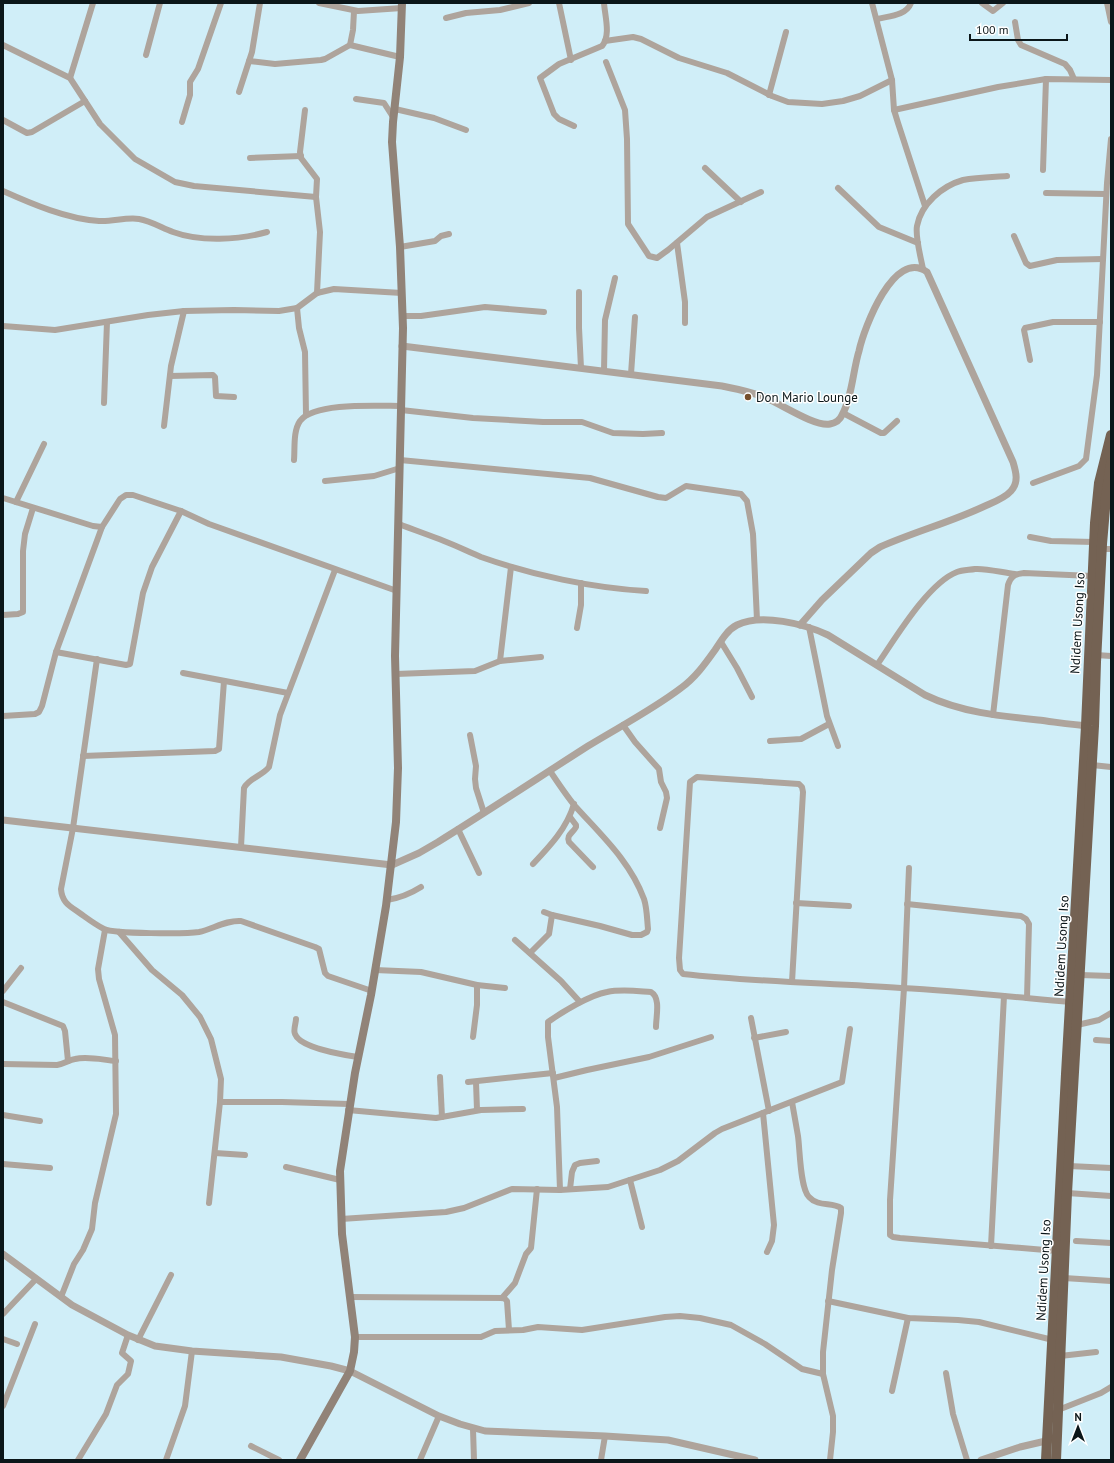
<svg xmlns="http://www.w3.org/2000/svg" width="1114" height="1463" viewBox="0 0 1114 1463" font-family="'PT Sans',sans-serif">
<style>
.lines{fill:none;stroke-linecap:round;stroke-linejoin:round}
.minor{stroke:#aea49c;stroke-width:6}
.tertiary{stroke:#aea49c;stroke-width:7}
.secondary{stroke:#918378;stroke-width:8}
.trunk{stroke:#746253;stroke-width:10}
.poi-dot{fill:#754f2c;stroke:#fff;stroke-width:1.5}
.labels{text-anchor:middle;stroke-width:3;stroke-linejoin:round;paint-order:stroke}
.poi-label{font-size:13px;fill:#0b1619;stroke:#fff;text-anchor:start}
.street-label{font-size:13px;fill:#0b1619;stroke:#fff}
</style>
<rect width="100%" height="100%" fill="#d0eef8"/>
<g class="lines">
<g class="minor">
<polyline points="319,3 358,11 402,8"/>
<polyline points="559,3 571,60"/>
<polyline points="872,3 892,80 894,110 898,123 925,206"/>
<polyline points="982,3 993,11 1003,3"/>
<polyline points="1107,3 1111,22"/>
<polyline points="446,18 466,13 500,10 529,3"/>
<path d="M877,19C889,16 906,16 911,3"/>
<polyline points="1015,22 1018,40 1021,45 1065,64 1070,70 1074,79"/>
<polyline points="605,41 633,37 641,39 679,58 727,73 772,96 788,102 822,104 843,101 860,96 892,80"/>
<polyline points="3,45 70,78 100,124 135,159 175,182 194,186 316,197"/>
<polyline points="350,45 400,57"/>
<polyline points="146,55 160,3"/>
<polyline points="249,61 275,64 321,60 325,59 350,45 353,30 354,11"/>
<polyline points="606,62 625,110 627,139 628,224 649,256 657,258 668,250 707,217 761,192"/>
<polyline points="70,78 93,3"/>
<polyline points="239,92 252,52 260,3"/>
<polyline points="769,95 786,32"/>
<polyline points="356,99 384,103 393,117"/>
<polyline points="395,109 434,118 466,130"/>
<polyline points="305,110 300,152 301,158 317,179 316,197 320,232 317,293"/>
<polyline points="894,110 998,87 1046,79 1111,80"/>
<polyline points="3,120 27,133 32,132 85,101"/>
<polyline points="182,122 190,95 190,82 198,69 221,3"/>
<path d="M574,126L559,119L554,114L540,78L559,64L602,46C611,35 605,17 604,3"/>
<polyline points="250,158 301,156"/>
<polyline points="705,168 741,202"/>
<polyline points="1043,170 1046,79"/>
<polyline points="838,188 879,227 918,243"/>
<path d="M3,191C32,204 67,219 99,221C112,222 126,217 139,219C151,221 162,228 173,232C200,242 239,240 267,232"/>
<polyline points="1046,193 1106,194"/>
<polyline points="1014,236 1026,263 1030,266 1057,260 1103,259"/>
<polyline points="677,243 685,302 685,323"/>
<polyline points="400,247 435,241 441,236 449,234"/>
<path d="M923,269C921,258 915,237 917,226C921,204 942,186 963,180C977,177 993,177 1007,176"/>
<polyline points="579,292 579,328 581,368"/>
<polyline points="297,308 299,328 305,352 306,415"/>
<polyline points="402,316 421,316 485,307 544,312"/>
<polyline points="3,326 55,330 148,315 184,311 234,310 279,311 297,308 317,293 334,289 402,293"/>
<polyline points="1030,360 1024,330 1025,328 1053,322 1100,322"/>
<polyline points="604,371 605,320 615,278"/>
<polyline points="631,374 635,317"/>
<polyline points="170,376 213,375 215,377 216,396 234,397"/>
<polyline points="104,403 107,322"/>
<polyline points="401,410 473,418 543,422 582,422 613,433 643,434 662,433"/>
<polyline points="843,413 881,433 884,433 897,421"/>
<polyline points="164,426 171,366 184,311"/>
<path d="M294,460C295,448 293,431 300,421C314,402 378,406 401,406"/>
<polyline points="400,460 590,478 658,497 666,498 686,486 741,494 747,501 753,534 757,620"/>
<polyline points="325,481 374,476 400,468"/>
<polyline points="1033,483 1079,466 1086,459 1097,375 1107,183 1111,139"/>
<polyline points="3,498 93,526 102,527 120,499 126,495 133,495 181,511 209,524 397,591"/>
<polyline points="16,502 44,444"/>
<path d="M399,524C414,530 429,535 444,541C457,546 469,552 481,557C532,575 592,588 646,591"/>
<polyline points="1030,537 1051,541 1094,542"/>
<polyline points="1102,549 1111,549"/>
<polyline points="3,615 18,614 23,612 23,551 25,534 33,508"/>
<polyline points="809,627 827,716 838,746"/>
<polyline points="577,628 581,605 581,583"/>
<polyline points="721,642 737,668 752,697"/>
<polyline points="56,652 126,665 130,664 143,593 152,567 181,511"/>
<polyline points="1096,655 1111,656"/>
<path d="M97,659L73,828L61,889C62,903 70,906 81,914C88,919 96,925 104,929C114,934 187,934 199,932C213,929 226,920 241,921L315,947L319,949L325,973L328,976L372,991"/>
<polyline points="500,661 511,567"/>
<path d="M877,665C895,639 928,583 957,572C962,570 970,570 975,569C986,568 1004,573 1015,574"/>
<polyline points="183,673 288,693"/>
<polyline points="396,674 475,671 500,661 541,657"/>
<path d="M993,715L1008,585C1011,576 1015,574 1024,573L1092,576"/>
<polyline points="3,716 35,714 39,712 42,706 56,652 102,527"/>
<polyline points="623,725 635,742 659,769 661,782 666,792 667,798 660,828"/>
<polyline points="470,735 476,766 475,779 476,788 484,813"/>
<polyline points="770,741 801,739 829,724"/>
<polyline points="83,756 215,751 219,749 224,681"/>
<polyline points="1092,765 1111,767"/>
<path d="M570,817L576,825V827C573,833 566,835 569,842L593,867"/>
<polyline points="458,829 479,873"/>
<path d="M241,847L244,788C249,778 262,776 269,767L280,715L335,570"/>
<path d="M533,864C550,846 567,828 574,804"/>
<polyline points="909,868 904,988 890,1200 890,1235 893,1237 900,1238 1057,1251"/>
<path d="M387,900C400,898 410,894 421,887"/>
<polyline points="796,903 849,906"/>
<polyline points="907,904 1021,916 1026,919 1029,924 1027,998"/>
<path d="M544,912L552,915L600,926L632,935H641L647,932L648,929C647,919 647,908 644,899C630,861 601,835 575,806C566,795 558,783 550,771"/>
<polyline points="119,932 152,970 182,995 200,1017 211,1039 221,1079 220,1102 209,1203"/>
<polyline points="515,940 561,981 580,1002"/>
<polyline points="530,953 549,934 552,915"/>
<polyline points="375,970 421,972 477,985 505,988"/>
<polyline points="1080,975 1111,976"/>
<path d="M792,982L803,792L802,787L799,784L697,777L690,782L679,958L680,970L683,974C755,982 829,983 901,988C958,991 1014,997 1070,1002"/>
<polyline points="3,991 21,968"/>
<polyline points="3,1002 63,1026 65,1031 68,1061"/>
<polyline points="751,1018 769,1111"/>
<path d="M296,1019C296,1023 293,1030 295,1034C300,1048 344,1055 358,1057"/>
<polyline points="1077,1025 1099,1020 1111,1013"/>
<polyline points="473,1037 477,1005 477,985"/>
<polyline points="754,1038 786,1032"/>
<polyline points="1096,1040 1111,1041"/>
<path d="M3,1064L57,1065C64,1064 69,1060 75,1059C88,1056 103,1060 116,1061"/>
<polyline points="440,1077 442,1117"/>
<polyline points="554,1078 587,1070 649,1057 711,1037"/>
<polyline points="468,1082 553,1073"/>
<polyline points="476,1082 477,1110"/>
<polyline points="220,1102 282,1102 349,1104"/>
<path d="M792,1102C794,1113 796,1125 798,1136C800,1150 800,1188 809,1197C818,1207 832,1202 841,1208V1213L832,1270L823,1352V1374L833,1416V1432L830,1460"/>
<polyline points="348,1110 436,1118 481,1110 523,1109"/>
<polyline points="763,1113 774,1225 772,1241 767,1252"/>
<polyline points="3,1115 40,1121"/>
<polyline points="215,1153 245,1155"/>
<polyline points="3,1164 50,1168"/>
<polyline points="1069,1166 1111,1168"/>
<polyline points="286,1167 340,1180"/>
<polyline points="630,1180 642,1227"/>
<polyline points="570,1189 572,1172 575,1165 580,1163 597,1161"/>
<path d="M560,1190L557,1107L548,1037V1022C562,1012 590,995 607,992C621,989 636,991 651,992C661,998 656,1016 656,1027"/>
<polyline points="1067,1193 1111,1196"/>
<polyline points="341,1219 446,1212 464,1208 512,1189 560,1190 608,1187 660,1170 678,1161 715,1133 722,1129 842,1082 850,1029"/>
<polyline points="1076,1241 1111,1243"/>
<polyline points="991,1246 1004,996"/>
<polyline points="1064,1278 1111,1281"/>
<polyline points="61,1297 74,1264 83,1250 92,1229 95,1203 116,1114 115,1035 99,979 98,969 105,930"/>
<polyline points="350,1297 504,1298 507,1301 509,1330"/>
<polyline points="502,1298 515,1283 526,1254 531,1248 537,1189"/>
<polyline points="828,1301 908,1318 958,1320 979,1322 1053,1340"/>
<polyline points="3,1314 36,1279"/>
<polyline points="355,1337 481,1337 495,1331 523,1330 538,1327 582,1330 665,1317 680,1316 700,1318 731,1325 765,1344 802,1369 823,1374"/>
<polyline points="3,1339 17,1344"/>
<polyline points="138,1340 171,1275"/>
<polyline points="1060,1356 1096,1352"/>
<polyline points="946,1373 953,1414 967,1460"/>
<polyline points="892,1391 908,1318"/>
<polyline points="3,1406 35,1324"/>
<polyline points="1058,1410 1101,1393 1111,1387"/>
<polyline points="473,1429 474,1460"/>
<polyline points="251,1446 279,1460"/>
<polyline points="78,1460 106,1414 117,1385 128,1374 131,1361 122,1353 128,1335"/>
<polyline points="166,1460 185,1406 192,1351"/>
<polyline points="420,1460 439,1416"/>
<polyline points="601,1460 605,1436"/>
</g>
<g class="tertiary">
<path d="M402,346L722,386C737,389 753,392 766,398C781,404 815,427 830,424C835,423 840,420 842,415C852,398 853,370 859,351C864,328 894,248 927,272L1013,462C1016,472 1019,482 1011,491C1005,498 994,502 985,506C951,522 914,532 880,547L871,553L822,600L800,625"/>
<path d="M3,820L392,865L419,853L438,842C488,811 538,778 588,746C619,727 652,710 681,688C695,678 705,664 715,650C721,641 727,630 737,625C761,613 805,624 828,635L925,695C960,712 999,716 1038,720C1055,722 1073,725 1090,726"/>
<polyline points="3,1254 72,1305 128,1335 155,1346 192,1351 281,1357 331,1366 350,1371 439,1416 460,1424 485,1431 605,1436 668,1440 755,1460"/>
<polyline points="981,1460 1020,1447 1050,1440"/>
</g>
<polyline class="secondary" points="300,1460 350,1371 354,1352 355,1337 342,1234 340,1171 355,1073 371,995 386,906 396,822 398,768 395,656 403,328 400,247 392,142 393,122 400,57 402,3"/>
<g class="trunk">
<polyline points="1046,1460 1066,1074 1086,726 1095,523 1099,483 1111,435"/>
<polyline points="1056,1460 1067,1193 1094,726 1096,662 1102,544 1106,497 1111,463"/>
</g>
</g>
<circle class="poi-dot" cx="748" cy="397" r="4"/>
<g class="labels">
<g class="poi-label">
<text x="756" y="402">Don Mario Lounge</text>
</g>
<g class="street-label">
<text transform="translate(1077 623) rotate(-87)" y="5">Ndidem Usong Iso</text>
<text transform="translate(1061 946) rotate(-87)" y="5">Ndidem Usong Iso</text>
<text transform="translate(1043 1270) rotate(-87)" y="5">Ndidem Usong Iso</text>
</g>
</g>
<rect width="1114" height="1463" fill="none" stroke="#0b1619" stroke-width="8"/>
<g transform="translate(1078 1427)" stroke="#ffffff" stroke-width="3" paint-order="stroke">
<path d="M0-3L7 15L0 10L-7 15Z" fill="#0b1619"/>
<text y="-6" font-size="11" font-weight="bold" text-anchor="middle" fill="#0b1619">N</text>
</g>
<path d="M970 34v6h97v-6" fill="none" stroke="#0b1619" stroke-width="2"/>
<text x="976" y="34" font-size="12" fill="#0b1619" stroke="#ffffff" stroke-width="3" paint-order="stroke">100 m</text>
</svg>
